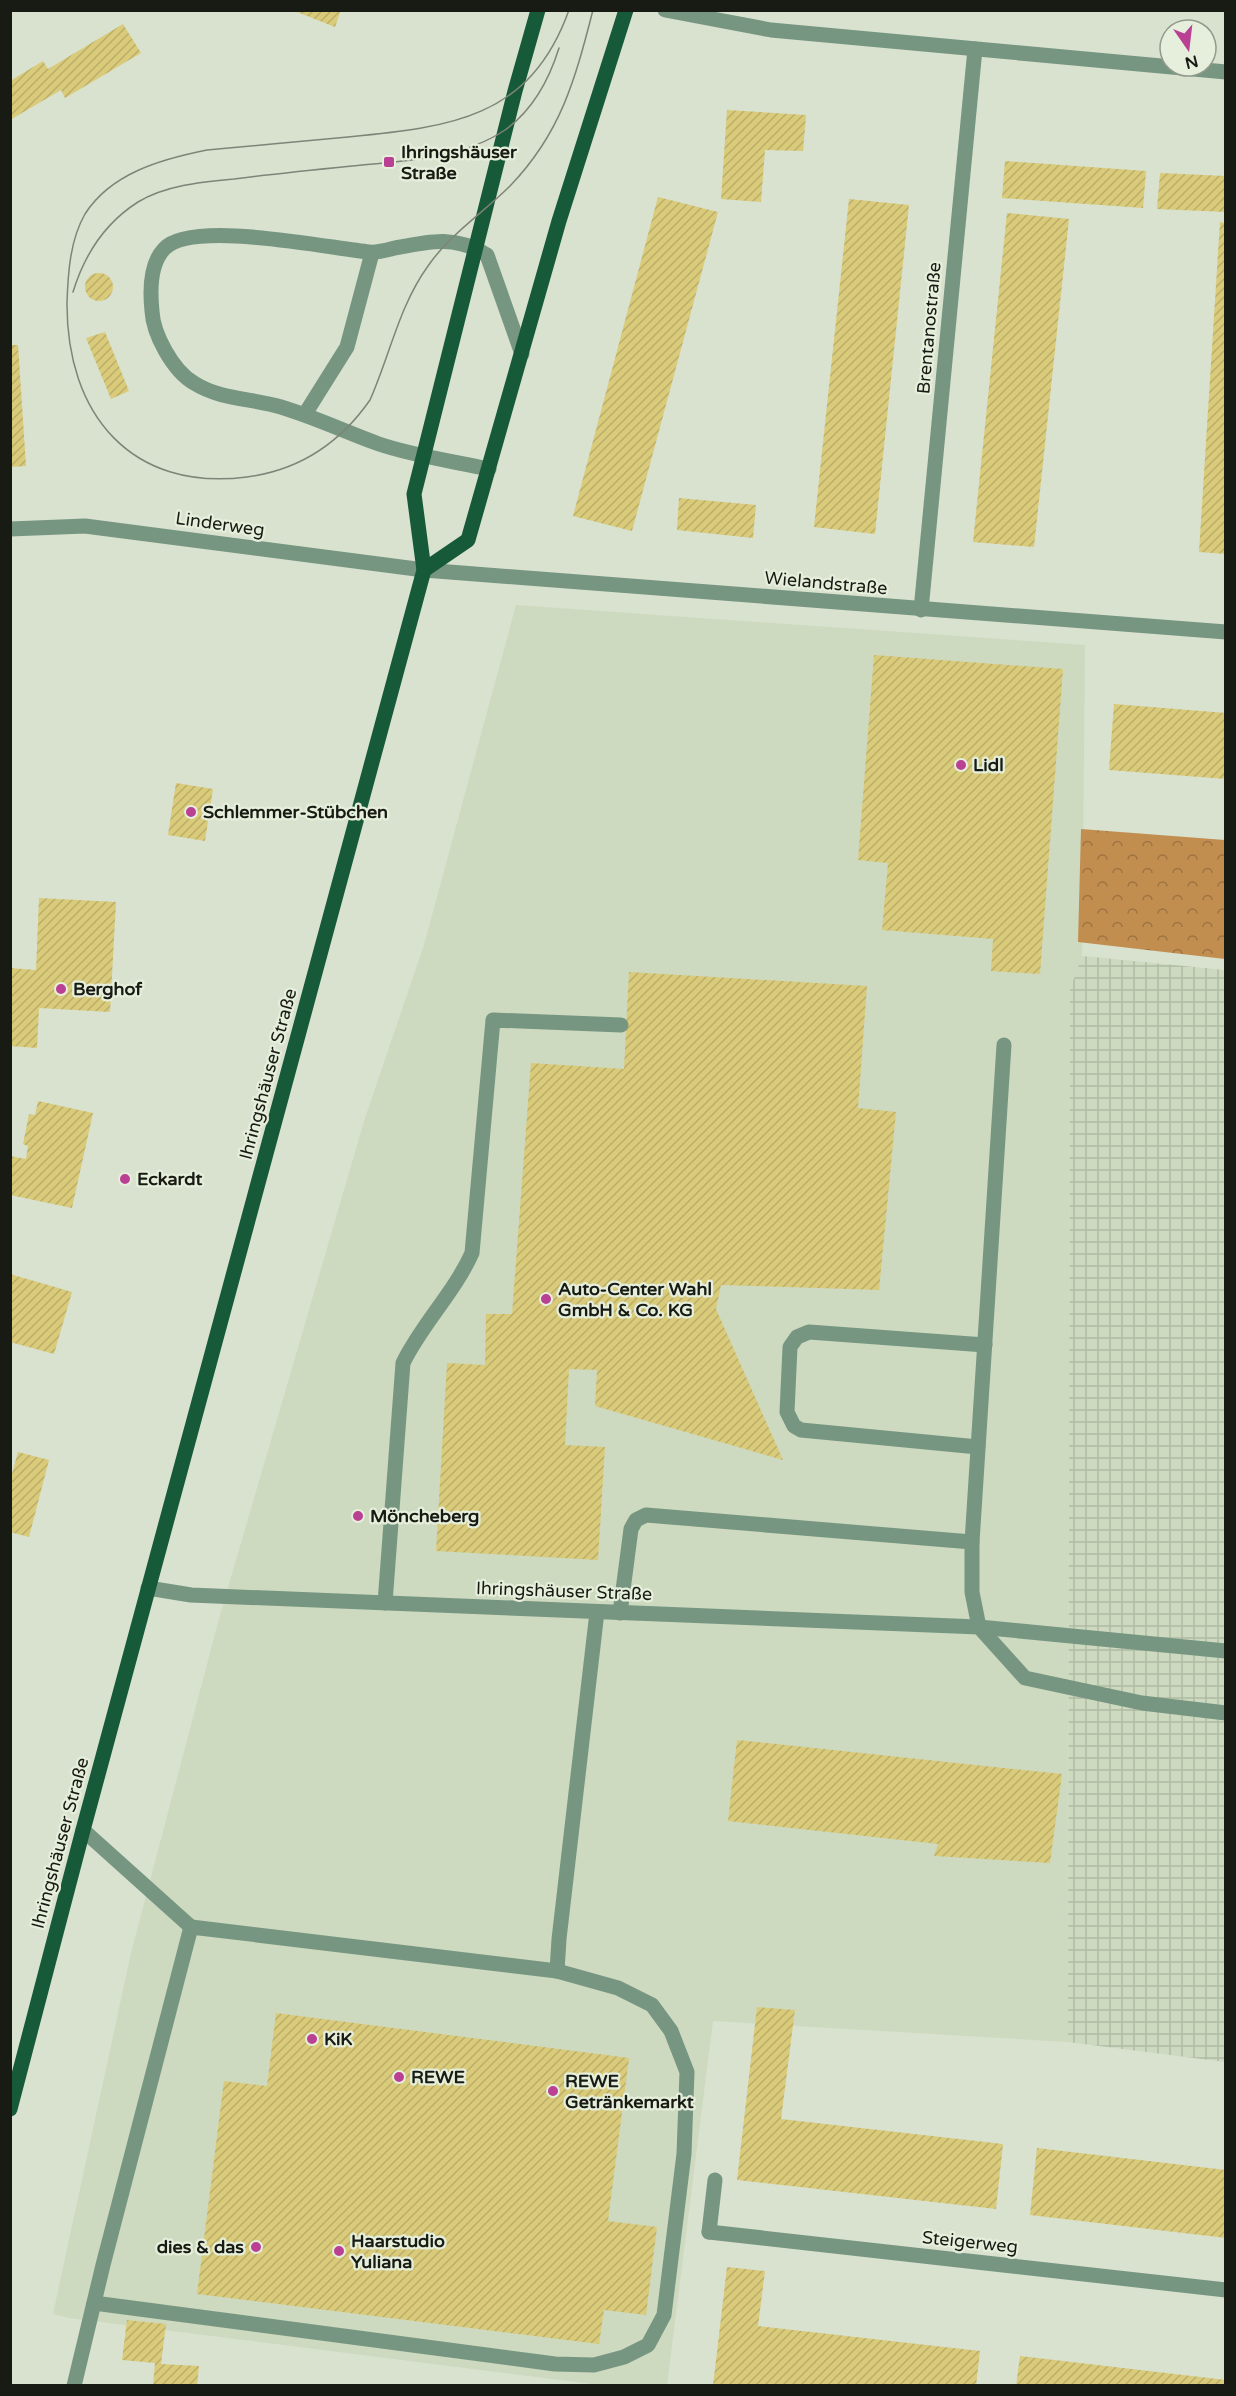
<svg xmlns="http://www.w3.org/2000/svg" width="1236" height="2396" viewBox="0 0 1236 2396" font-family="'Varela Round',sans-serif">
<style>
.built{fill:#cddabf}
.industrial{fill:url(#industrial-grid)}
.forest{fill:url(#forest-crowns)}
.building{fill:url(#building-hatch)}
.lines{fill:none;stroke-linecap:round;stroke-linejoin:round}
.lane{stroke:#779682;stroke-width:15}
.street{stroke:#779682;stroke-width:15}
.primary{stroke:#175a39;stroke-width:15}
.tram{stroke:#7e8477;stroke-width:1.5}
.poi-dot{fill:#ba4093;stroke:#e6efdb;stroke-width:2}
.labels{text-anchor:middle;stroke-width:4.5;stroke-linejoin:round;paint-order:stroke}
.poi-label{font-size:18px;font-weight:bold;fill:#181b14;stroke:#e6efdb;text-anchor:start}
.street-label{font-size:18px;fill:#181b14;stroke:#e6efdb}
</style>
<defs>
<pattern id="industrial-grid" width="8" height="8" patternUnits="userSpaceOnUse" patternTransform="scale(1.5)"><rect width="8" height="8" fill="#cddabf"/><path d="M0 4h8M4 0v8" fill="none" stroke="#afbaa3"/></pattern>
<pattern id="forest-crowns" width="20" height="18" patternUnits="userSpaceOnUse" patternTransform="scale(1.5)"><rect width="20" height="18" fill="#c28e50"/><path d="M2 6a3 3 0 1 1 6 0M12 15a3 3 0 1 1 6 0" fill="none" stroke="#9d7341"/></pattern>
<pattern id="building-hatch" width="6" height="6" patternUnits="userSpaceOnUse" patternTransform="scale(1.5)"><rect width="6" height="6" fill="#dacb7b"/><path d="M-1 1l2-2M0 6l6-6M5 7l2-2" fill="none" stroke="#baae69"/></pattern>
</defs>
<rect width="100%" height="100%" fill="#d8e2ce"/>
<polygon class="built" points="516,605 1085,645 1082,956 1070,990 1068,2042 713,2021 667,2385 600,2385 69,2318 53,2314 131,1953 220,1615 365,1118 424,945"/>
<polygon class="industrial" points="1082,956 1225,970 1225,2062 1068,2042 1070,990"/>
<polygon class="forest" points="1081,829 1225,840 1225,959 1078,942"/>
<g class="building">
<polygon points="292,10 341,10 335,27"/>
<polygon points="123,24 141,53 65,98 61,90 10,120 10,81 43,61 48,69"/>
<polygon points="727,110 806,115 803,151 765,150 761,202 721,199"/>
<polygon points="1005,161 1146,171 1143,208 1002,198"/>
<polygon points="1160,173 1226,176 1226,212 1157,209"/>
<polygon points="658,197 718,212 632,531 573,516"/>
<polygon points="849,199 909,205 875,534 814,527"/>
<polygon points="1007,213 1069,219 1034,547 973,542"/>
<polygon points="1220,222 1226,223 1226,554 1199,552"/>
<circle cx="99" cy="287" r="14"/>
<polygon points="105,332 129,391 111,399 86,338"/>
<polygon points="10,345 18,345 26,466 10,467"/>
<polygon points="679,498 756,505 753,538 677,530"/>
<polygon points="874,655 1063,669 1040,974 991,971 993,939 882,930 888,863 858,860"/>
<polygon points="1114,704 1226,713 1226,779 1109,770"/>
<polygon points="176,783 213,789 205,841 168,835"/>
<polygon points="39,898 116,902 110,1012 39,1008 37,1048 10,1046 10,968 36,970"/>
<polygon points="629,972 867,986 858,1108 896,1112 879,1290 721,1285 716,1309 783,1460 595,1406 597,1370 569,1369 565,1445 605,1447 598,1560 436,1551 447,1363 485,1365 486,1314 512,1314 531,1063 624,1069"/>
<polygon points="38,1101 93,1113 72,1208 10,1195 10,1156 26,1159 28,1146 23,1144 29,1114 35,1115"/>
<polygon points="10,1274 72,1292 54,1354 10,1342"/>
<polygon points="18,1452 49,1460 29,1537 10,1532 10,1481"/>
<polygon points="737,1740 1062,1774 1050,1863 934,1856 938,1844 728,1821"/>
<polygon points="757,2007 795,2010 781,2119 1003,2144 996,2209 737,2180"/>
<polygon points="276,2013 629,2058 608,2221 657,2227 646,2315 604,2310 599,2344 197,2294 224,2081 267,2086"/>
<polygon points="1037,2148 1226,2170 1226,2238 1030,2215"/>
<polygon points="727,2267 765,2271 758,2326 980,2351 976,2386 713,2386"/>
<polygon points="127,2320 166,2324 161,2364 199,2366 197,2386 153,2386 155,2363 122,2360"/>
<polygon points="1020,2356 1226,2380 1226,2386 1016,2386"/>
</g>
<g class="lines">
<g class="lane">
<polyline points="305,414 347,347 372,253"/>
<path d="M489,469C453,461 414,456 379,444C346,432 314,417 281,407C251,398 221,400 194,383C173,371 153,334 152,311C150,292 150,264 164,249C191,219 328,248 369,252C377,253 387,250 395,248C430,241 456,235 487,255L522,354"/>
<polyline points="978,1447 801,1430 794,1426 787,1412 790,1347 797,1337 809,1332 985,1345"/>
<polyline points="972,1542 1004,1045"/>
<path d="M385,1603L403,1363C422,1324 454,1293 472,1253L493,1020L621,1025"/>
<polyline points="620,1613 631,1529 636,1520 646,1515 972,1542 972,1592 979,1627 1025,1678 1142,1703 1226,1713"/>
<polyline points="979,1627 1226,1651"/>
<polyline points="83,1830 191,1927"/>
<polyline points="709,2232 715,2180"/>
<polyline points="94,2303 555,2364 594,2365 624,2357 648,2345 664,2315 684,2154 687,2072 671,2031 652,2005 618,1988 557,1971"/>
<polyline points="74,2386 103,2265 191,1927 557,1971 559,1939 597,1612"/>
</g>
<g class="street">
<polyline points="665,10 771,30 1226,72"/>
<polyline points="10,529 85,526 424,570 1226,632"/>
<polyline points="921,610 975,49"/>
<polyline points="148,1588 191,1595 979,1627"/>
<polyline points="709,2232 1226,2290"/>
</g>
<g class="primary">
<polyline points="424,570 468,540 559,221 626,10"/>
<polyline points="10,2109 83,1830 424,570 414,494 515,91 538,10"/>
</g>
<g class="tram">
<path d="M569,10C530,119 450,127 348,137C301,141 254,146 207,150C162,159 111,173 85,214C70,240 68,273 67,302C66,414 131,492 247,477C300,470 340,443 370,400C390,355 399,306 428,266C450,234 483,213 510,186C561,133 575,80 593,10"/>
<path d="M73,292C84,256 105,223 138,202C166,185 202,182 234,179C273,174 312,170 352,166C402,161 462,159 505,130C533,110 549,80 559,48"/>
</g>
</g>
<g class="poi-dot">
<rect x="383" y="156" width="12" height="12" rx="3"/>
<circle cx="961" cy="765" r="6"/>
<circle cx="191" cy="812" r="6"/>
<circle cx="61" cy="989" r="6"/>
<circle cx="125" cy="1179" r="6"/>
<circle cx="546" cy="1299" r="6"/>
<circle cx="358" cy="1516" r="6"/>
<circle cx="312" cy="2039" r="6"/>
<circle cx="399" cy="2077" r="6"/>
<circle cx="553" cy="2091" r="6"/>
<circle cx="256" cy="2247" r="6"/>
<circle cx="339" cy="2251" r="6"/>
</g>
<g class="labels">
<g class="poi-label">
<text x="401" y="158">Ihringshäuser<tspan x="401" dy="21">Straße</tspan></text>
<text x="973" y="771">Lidl</text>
<text x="203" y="818">Schlemmer-Stübchen</text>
<text x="73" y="995">Berghof</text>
<text x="137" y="1185">Eckardt</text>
<text x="558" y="1295">Auto-Center Wahl<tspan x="558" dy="21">GmbH &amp; Co. KG</tspan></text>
<text x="370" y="1522">Möncheberg</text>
<text x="324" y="2045">KiK</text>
<text x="411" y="2083">REWE</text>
<text x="565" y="2087">REWE<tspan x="565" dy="21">Getränkemarkt</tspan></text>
<text x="351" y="2247">Haarstudio<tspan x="351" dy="21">Yuliana</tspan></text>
<text x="244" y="2253" text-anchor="end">dies &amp; das</text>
</g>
<g class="street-label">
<text transform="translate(929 328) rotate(-85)" y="6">Brentanostraße</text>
<text transform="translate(220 524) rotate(8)" y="6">Linderweg</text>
<text transform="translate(826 583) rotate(5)" y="6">Wielandstraße</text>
<text transform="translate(268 1074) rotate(-75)" y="6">Ihringshäuser Straße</text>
<text transform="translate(564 1591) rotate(2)" y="6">Ihringshäuser Straße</text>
<text transform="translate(60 1843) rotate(-75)" y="6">Ihringshäuser Straße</text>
<text transform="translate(970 2242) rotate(6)" y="6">Steigerweg</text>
</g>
</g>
<rect width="1236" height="2396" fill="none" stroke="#181b14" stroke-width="24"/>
<g transform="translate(1188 48) rotate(166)"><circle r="28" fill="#e6efdb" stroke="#949a8b" stroke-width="1.5"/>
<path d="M0-4.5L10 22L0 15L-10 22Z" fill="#ba4093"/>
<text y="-9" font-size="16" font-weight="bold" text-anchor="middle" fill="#181b14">N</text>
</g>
</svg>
